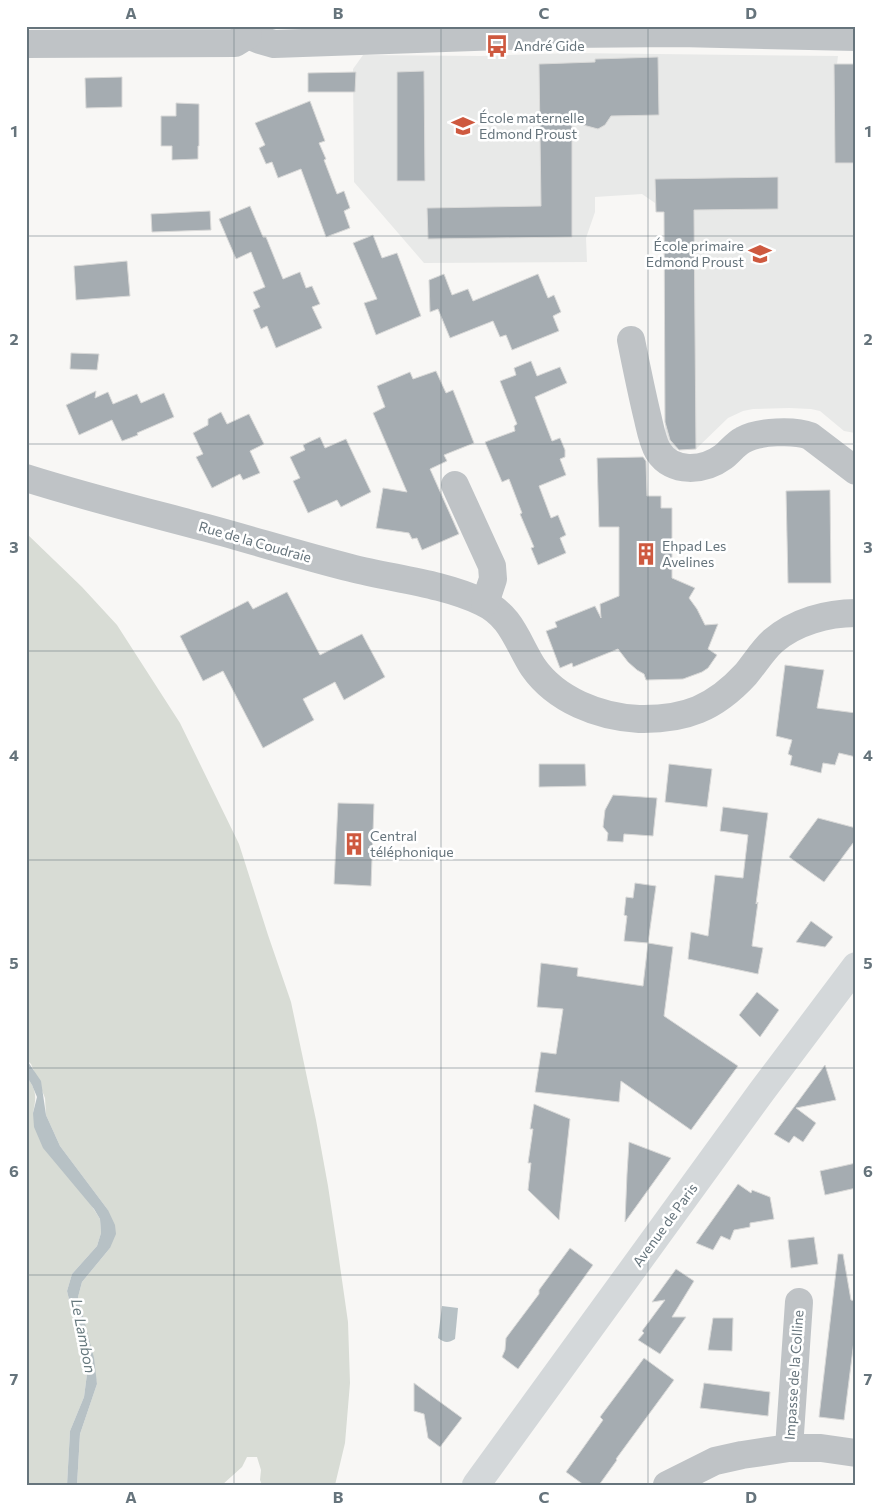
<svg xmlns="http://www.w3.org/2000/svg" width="882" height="1511" viewBox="0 0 882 1511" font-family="Commissioner,sans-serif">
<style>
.built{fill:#e8e9e8}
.green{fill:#d8dcd5}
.water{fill:#b7c1c5}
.building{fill:#a5acb1;stroke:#d9d9d8}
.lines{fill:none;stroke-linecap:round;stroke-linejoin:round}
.minor{stroke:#bfc3c6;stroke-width:28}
.major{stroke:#d4d8da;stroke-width:28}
.grid{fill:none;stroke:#66747c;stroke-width:1;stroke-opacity:0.55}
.labels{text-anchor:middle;stroke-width:5;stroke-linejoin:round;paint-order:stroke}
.poi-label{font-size:14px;fill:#66747c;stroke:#fff;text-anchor:start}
.street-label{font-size:14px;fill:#66747c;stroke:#fff}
.water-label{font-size:15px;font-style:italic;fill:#67797e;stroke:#fff}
.neatline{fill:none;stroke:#66747c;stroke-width:2}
.grid-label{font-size:16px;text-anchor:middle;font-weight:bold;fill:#66747c}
</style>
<rect width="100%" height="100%" fill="#f8f7f5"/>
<polygon class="built" points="572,53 838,56 837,64 856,64 856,458 855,433 844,431 820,411 811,409 789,408 753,409 743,411 728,418 696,449 665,450 664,212 656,212 655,203 642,194 595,197 595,212 586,238 587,262 424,263 354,182 353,69 363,55 481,56"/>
<g class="green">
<polygon points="26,533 82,587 117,625 180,723 239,844 268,935 291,1002 316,1120 328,1186 338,1252 348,1322 350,1383 345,1443 335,1485 262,1485 260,1480 261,1470 257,1457 247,1457 242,1467 222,1485 77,1485 80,1434 97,1384 78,1297 82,1282 110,1248 108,1210 60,1146 46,1115 45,1098 31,1064 26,1059"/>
<path d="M26,1075C36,1090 37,1095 33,1113L100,1219L101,1233L97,1246L72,1274L67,1291L87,1374L84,1397L70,1431L67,1485H26Z"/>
</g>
<g class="water">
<polygon points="26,1059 41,1081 46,1115 60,1146 108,1210 115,1225 116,1234 110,1248 82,1282 78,1297 94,1358 97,1384 80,1434 77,1485 67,1485 70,1431 84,1397 87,1374 67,1291 72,1274 97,1246 101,1233 100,1219 94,1209 43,1148 34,1127 33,1113 37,1097 32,1085 26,1075"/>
<path d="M442,1306L458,1308L455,1339C448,1343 445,1343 438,1338Z"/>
</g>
<g class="building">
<polygon points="658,57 659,115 611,116 605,125 598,129 572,122 572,237 428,239 427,208 541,206 539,64 595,62 595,59"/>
<polygon points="834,64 856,64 856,163 835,163"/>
<polygon points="424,71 425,181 397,181 397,72"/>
<polygon points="356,72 355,92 308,92 308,73"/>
<polygon points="122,77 122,107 86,108 85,78"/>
<polygon points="310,101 325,141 319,143 326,159 324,160 337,194 344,191 350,208 344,211 350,228 326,237 301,169 278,178 272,162 266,164 259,148 265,145 255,123"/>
<polygon points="176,103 199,104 199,146 198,146 198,159 172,160 172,146 161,146 161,116 176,116"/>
<polygon points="778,177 778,209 694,210 696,449 679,450 670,440 665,422 664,212 656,212 655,179"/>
<polygon points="250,206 263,237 266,237 283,279 300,272 306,288 312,286 320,304 312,307 322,328 276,348 267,326 261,329 253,310 260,307 253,292 265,287 251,252 236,259 219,219"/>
<polygon points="210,211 211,230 152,232 151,214"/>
<polygon points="373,235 382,258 397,253 421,316 376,335 364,303 377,299 353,243"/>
<polygon points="127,261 130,296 76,300 74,266"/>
<polygon points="444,274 452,295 468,289 473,301 538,274 548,298 554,295 561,312 553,316 559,331 512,350 506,335 500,337 493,321 450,338 438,309 430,312 429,280"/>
<polygon points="71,353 99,354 97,370 70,369"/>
<polygon points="531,361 537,376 560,367 567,383 535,397 552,441 560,438 565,450 565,457 560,459 566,475 539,486 551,518 558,515 566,535 560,538 566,553 538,565 531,548 534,547 520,514 522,513 509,479 502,482 485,442 515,431 514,426 517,424 500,381 516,375 514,368"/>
<polygon points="436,371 446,393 453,390 474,443 444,455 447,461 430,469 459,534 422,550 417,538 412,539 409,533 376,528 383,488 407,492 373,413 385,407 377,386 410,372 413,379"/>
<polygon points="96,391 95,398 108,392 113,404 137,394 141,403 164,393 174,417 137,433 138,435 122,441 112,420 79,435 66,405"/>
<polygon points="221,412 227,424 249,414 264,444 250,451 260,473 243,480 240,474 212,488 196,457 203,454 193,433 208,425 208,419"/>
<polygon points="320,437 325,448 346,439 371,492 341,507 337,500 308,513 293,481 300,478 290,457 305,450 303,445"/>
<polygon points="643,457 646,461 647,496 661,496 661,508 672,508 672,578 695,588 689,598 697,609 705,625 718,624 708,649 717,655 708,668 702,672 683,679 646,680 644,674 637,670 628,662 618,649 573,667 572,663 560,668 546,631 557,627 555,622 595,606 601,618 600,604 619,596 619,527 599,527 597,458"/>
<polygon points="830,490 831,583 788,583 786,491"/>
<polygon points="287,592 320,655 362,634 385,677 344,700 335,682 303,699 314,720 263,748 223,671 203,681 180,636 248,601 253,609"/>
<polygon points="785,665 824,670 817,708 856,713 856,757 839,753 835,765 823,763 821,773 790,765 792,756 788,754 792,740 776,736"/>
<polygon points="539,764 585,764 586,786 539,787"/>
<polygon points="669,764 712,769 707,807 665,802"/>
<polygon points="613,795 657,798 653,836 624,834 623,842 607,841 608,833 603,827 605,810"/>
<polygon points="338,803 374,804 371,886 334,884"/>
<polygon points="723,807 768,813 756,904 758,902 752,946 763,948 758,974 688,959 691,932 708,936 715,875 743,878 748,835 720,831"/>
<polygon points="818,818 856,828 856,839 824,882 789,857"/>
<polygon points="635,883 656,886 648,943 624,941 627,916 624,915 626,897 633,898"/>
<polygon points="811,921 833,937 825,947 796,942"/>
<polygon points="648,943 673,947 664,1016 738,1066 691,1130 621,1081 619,1102 535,1092 541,1052 556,1054 563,1009 537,1007 541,963 578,968 577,976 643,986"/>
<polygon points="757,992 779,1010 760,1037 739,1015"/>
<polygon points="825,1065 836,1100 796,1108 816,1123 803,1142 794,1136 789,1143 774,1134"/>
<polygon points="534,1104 570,1119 559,1220 528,1190 531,1163 528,1163 533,1129 530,1129"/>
<polygon points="629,1142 671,1158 625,1222 627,1174"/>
<polygon points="856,1163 856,1188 825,1195 820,1171"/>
<polygon points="738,1184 751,1193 752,1190 770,1197 774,1219 750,1223 750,1227 734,1230 730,1240 721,1236 713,1250 696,1243"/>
<polygon points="814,1237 818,1264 791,1268 788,1240"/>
<polygon points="570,1248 593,1265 518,1369 502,1357 505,1350 506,1338 539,1294 539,1290"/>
<polygon points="838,1254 843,1254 851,1300 856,1301 856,1325 844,1420 819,1417"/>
<polygon points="676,1269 694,1281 672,1317 686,1317 660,1354 638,1340 644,1333 642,1331 665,1300 652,1302"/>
<polygon points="713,1318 733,1318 732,1351 708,1350"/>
<polygon points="644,1358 674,1380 616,1459 617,1460 599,1485 584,1485 566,1472 603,1420 600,1417"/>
<polygon points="414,1383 462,1418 440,1447 428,1438 424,1414 414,1411"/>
<polygon points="704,1383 770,1392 768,1416 700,1408"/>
</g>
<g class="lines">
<g class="minor">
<polyline points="248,35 260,40 274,44 562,34 679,33 856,37"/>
<polyline points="26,44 235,43 248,35"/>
<path d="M631,340C636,365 641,390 647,415C650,427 652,441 658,451C672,474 704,471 723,457C730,452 735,444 743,440C758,431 795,430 810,436L856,471"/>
<path d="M26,478C86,497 147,512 207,528C255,541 303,556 351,568C394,579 441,583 482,602C512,616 517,642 533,667C556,700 599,717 639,719C685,720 715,708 746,674C755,663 763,650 773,641C795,622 827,613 856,613"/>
<polyline points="455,485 492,566 493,579 485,603"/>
<polyline points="789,1448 799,1302"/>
<polyline points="667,1485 715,1461 742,1455 789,1448 821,1448 856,1453"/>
</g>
<polyline class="major" points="476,1485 762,1091 856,966"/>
</g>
<path class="grid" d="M234,26V1485M441,26V1485M648,26V1485M26,236H856M26,444H856M26,651H856M26,860H856M26,1068H856M26,1275H856"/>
<defs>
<symbol id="bus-bare" viewBox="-9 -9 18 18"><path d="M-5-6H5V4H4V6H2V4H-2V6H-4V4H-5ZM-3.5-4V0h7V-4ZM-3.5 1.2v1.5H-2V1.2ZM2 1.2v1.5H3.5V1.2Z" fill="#ce593f" stroke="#fff" stroke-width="2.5" paint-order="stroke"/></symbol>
<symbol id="school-bare" viewBox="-9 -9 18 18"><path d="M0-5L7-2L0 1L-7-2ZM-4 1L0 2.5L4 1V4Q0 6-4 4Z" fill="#ce593f" stroke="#fff" stroke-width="2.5" paint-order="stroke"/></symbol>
<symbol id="building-bare" viewBox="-9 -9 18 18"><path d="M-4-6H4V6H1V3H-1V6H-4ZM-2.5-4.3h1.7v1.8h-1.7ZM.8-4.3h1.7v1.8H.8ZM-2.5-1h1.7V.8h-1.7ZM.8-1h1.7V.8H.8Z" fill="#ce593f" stroke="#fff" stroke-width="2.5" paint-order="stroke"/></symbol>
</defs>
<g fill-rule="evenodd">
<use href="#bus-bare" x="481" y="30" width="32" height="32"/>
<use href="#school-bare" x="447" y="110" width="32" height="32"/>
<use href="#school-bare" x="744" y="238" width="32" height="32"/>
<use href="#building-bare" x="630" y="538" width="32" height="32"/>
<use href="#building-bare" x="338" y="828" width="32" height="32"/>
</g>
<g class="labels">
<g class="poi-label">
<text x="514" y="51">André Gide</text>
<text x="479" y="123">École maternelle<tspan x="479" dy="16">Edmond Proust</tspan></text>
<text x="744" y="251" text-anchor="end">École primaire<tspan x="744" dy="16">Edmond Proust</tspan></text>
<text x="662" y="551">Ehpad Les<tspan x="662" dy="16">Avelines</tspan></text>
<text x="370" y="841">Central<tspan x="370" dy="16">téléphonique</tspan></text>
</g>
<g class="street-label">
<text transform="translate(255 542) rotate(16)" y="5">Rue de la Coudraie</text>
<text transform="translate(665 1225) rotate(-54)" y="5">Avenue de Paris</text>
<text transform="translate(794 1375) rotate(-86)" y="5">Impasse de la Colline</text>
</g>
<g class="water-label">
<text transform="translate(83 1336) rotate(79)" y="5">Le Lambon</text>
</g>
</g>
<rect width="882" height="1511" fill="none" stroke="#ffffff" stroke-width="55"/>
<rect x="28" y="28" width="826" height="1456" class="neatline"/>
<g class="grid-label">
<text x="131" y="19">A</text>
<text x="338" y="19">B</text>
<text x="544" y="19">C</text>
<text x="751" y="19">D</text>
<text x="14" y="137">1</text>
<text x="868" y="137">1</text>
<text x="14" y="345">2</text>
<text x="868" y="345">2</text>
<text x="14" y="553">3</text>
<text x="868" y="553">3</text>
<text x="14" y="761">4</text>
<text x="868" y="761">4</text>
<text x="14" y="969">5</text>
<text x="868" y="969">5</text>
<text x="14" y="1177">6</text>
<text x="868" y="1177">6</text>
<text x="14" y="1385">7</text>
<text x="868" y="1385">7</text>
<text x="131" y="1503">A</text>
<text x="338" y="1503">B</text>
<text x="544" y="1503">C</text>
<text x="751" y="1503">D</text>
</g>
</svg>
